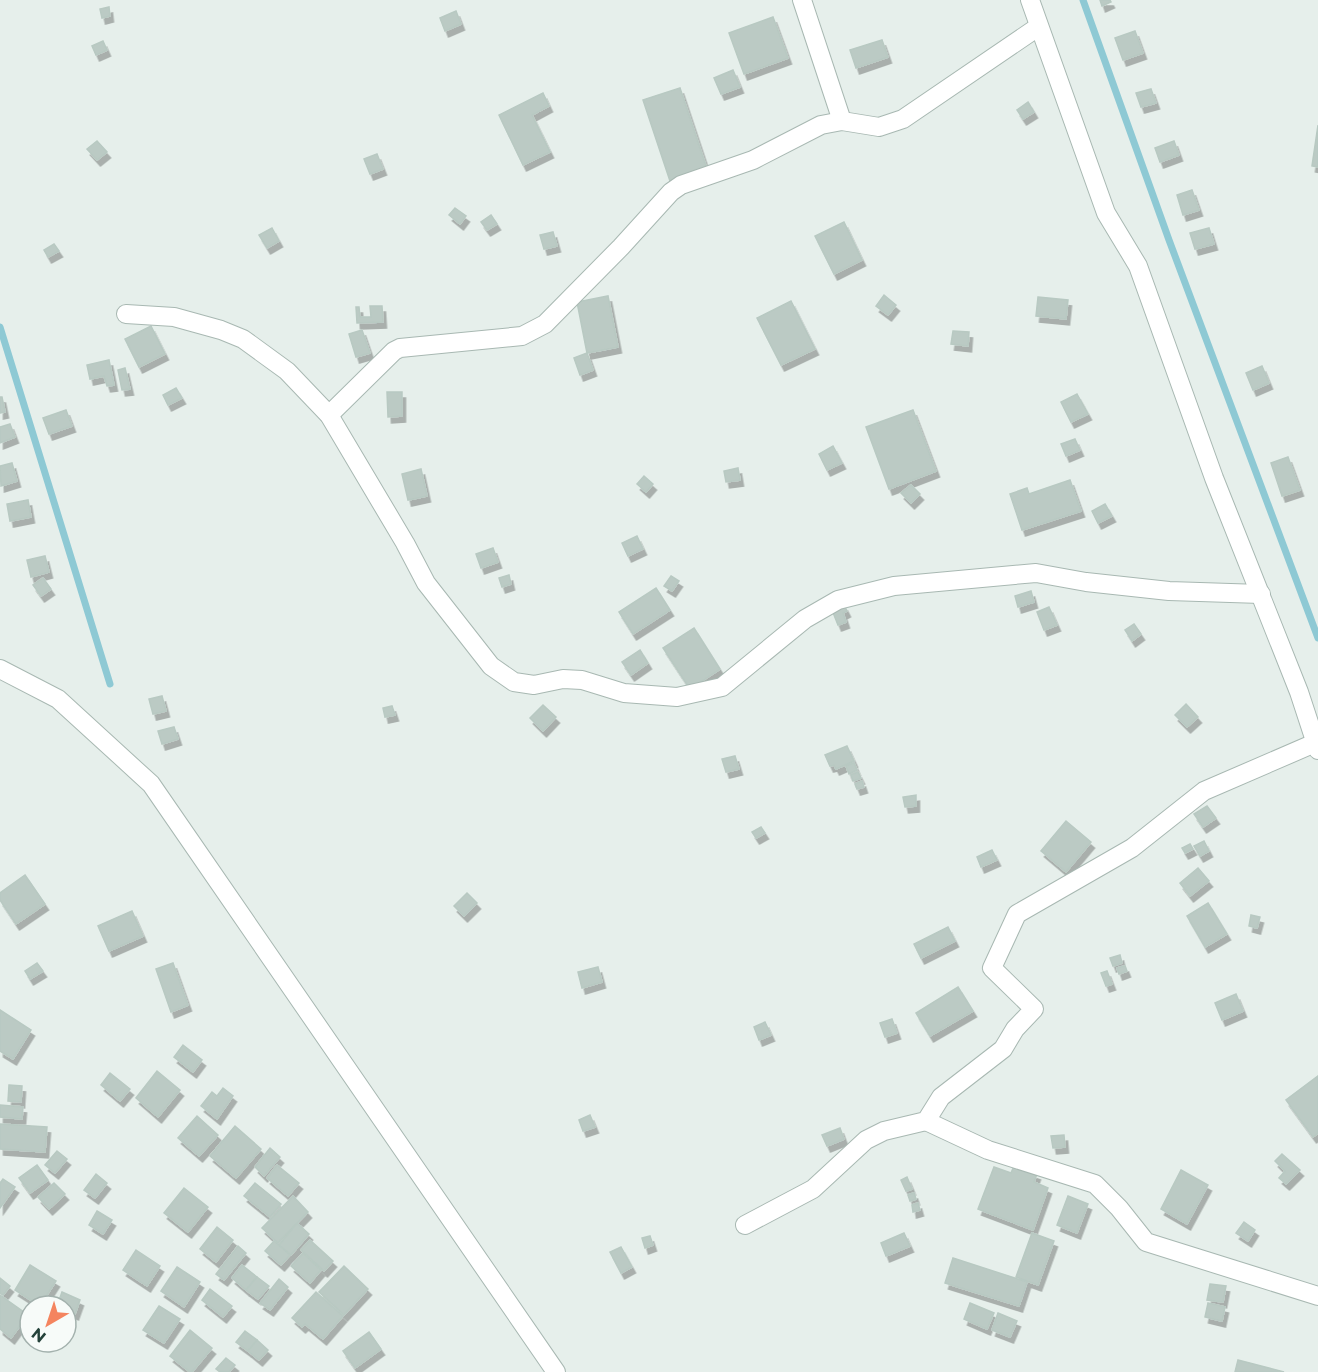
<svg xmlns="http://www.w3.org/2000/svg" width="1318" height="1372" viewBox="0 0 1318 1372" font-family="Montserrat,sans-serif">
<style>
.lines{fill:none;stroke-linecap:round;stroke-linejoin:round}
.stream{stroke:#8ec9d4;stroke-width:7}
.building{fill:#bbcac4;stroke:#b8c9c2;stroke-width:1.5;filter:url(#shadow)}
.minor-casing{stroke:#a8b8b2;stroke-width:20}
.minor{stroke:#fff;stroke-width:18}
</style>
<defs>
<filter id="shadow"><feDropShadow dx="3.5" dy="6" stdDeviation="0" flood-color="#0004"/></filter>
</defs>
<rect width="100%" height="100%" fill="#e6efeb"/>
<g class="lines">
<g class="stream">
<polyline points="1083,0 1169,240 1318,638"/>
<polyline points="0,327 110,684"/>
</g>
</g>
<g class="building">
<polygon points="1100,0 1110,0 1111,2 1102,6"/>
<polygon points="109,7 110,16 102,18 100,9"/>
<polygon points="456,11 461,24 445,31 440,18"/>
<polygon points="773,17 788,58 744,74 729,33"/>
<polygon points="1135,31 1143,53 1123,60 1115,38"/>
<polygon points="882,40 888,57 856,68 850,50"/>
<polygon points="103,41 107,50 96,55 92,46"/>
<polygon points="733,70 740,87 721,94 714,78"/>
<polygon points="680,88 707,169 670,181 643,100"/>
<polygon points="1151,89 1156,103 1141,107 1136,93"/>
<polygon points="543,93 549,106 532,115 550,152 523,165 499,115"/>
<polygon points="1028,102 1034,112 1023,119 1017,110"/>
<polygon points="1318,125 1318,167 1312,166"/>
<polygon points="97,141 107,152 97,160 87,149"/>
<polygon points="1174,141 1179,155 1160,162 1155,148"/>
<polygon points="377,154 383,169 370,174 364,159"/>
<polygon points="1192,190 1199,210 1183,215 1177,195"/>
<polygon points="455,208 466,216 460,224 449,215"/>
<polygon points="491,215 497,224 487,230 481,222"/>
<polygon points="844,222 862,260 834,274 815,236"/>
<polygon points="272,228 279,241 267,248 259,235"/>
<polygon points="1209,228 1214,244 1195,249 1190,233"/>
<polygon points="553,232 557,246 544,249 540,235"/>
<polygon points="54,244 59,251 48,257 44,250"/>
<polygon points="884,295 896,305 888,315 876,306"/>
<polygon points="608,296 618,347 587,353 577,302"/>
<polygon points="1038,297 1068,300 1066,319 1036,316"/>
<polygon points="791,301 815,349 781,365 757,318"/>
<polygon points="370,306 382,306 383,322 357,323 356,307 359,307 360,317 371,317"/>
<polygon points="151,326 165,354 139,367 125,339"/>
<polygon points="362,330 370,353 356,357 349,334"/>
<polygon points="953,331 969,332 968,346 951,344"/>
<polygon points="587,353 593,370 580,375 574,358"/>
<polygon points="109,360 114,385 107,386 104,376 90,379 87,365"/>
<polygon points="1262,366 1269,383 1253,390 1246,373"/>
<polygon points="125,368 130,389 122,390 118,370"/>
<polygon points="176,388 182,398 168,405 163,395"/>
<polygon points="387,392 402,392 402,416 388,417"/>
<polygon points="1077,394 1088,414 1071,422 1061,402"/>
<polygon points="0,397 2,397 5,412 0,413"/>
<polygon points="66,410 72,426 49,434 43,418"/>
<polygon points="913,410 936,471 889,489 866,427"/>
<polygon points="10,424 15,437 0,443 0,427"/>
<polygon points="1075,439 1080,450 1066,456 1061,444"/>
<polygon points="833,446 842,463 827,470 819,454"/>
<polygon points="1288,457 1300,490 1282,496 1271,463"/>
<polygon points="12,463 17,481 1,486 0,466"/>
<polygon points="738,468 740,480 726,482 724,471"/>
<polygon points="421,469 427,496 408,500 402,474"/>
<polygon points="644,476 653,484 646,492 637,484"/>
<polygon points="1070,480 1081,511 1022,530 1010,494 1027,488 1029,494"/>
<polygon points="911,485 920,494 911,503 901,493"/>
<polygon points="28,500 31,517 10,521 7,504"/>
<polygon points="1105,504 1112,516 1098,523 1092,511"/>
<polygon points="637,536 643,549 628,556 622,543"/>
<polygon points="493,548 498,562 481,568 476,554"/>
<polygon points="45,556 49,572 31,577 27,560"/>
<polygon points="509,575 511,584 502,587 499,578"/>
<polygon points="671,576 679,581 672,591 664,586"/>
<polygon points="43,578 51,589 41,596 33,585"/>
<polygon points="656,588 670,610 633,634 619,612"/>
<polygon points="1031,591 1034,602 1018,607 1015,596"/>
<polygon points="844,605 847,611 843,613 846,622 838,625 832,610"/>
<polygon points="1049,607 1057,625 1044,630 1037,612"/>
<polygon points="1134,624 1141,634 1132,641 1125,630"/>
<polygon points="694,628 720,669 690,689 663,648"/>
<polygon points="640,650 648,663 631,675 622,662"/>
<polygon points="162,696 166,711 153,714 149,699"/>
<polygon points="1186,704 1198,717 1187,727 1175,715"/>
<polygon points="543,705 556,717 543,731 530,718"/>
<polygon points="392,706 395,715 385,717 383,708"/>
<polygon points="174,727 178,739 162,744 158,731"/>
<polygon points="847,746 854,761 836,769 834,765 830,766 825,755"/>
<polygon points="735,756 739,769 726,772 722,759"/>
<polygon points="854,763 857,770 849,774 846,766"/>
<polygon points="858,772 861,778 853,781 851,775"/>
<polygon points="862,781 864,787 857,789 855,784"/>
<polygon points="916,795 916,806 905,807 903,797"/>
<polygon points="1207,806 1216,818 1203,827 1194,814"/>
<polygon points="1066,821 1091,842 1066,872 1041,851"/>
<polygon points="761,827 765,833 756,838 752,832"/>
<polygon points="1204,841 1209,851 1200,856 1194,846"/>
<polygon points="1190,844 1193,849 1185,853 1182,848"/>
<polygon points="992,850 997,860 981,867 977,857"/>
<polygon points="1198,868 1209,881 1190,896 1180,883"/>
<polygon points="25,875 45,904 16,924 0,900 0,893"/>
<polygon points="467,893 477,903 464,916 454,906"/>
<polygon points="1208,903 1227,934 1205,947 1187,916"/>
<polygon points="132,911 143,936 109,951 98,926"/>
<polygon points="1251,915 1260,917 1257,928 1249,926"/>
<polygon points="948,927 955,941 921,958 914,944"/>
<polygon points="1120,955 1122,963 1113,966 1110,958"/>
<polygon points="37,963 43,971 30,979 25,971"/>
<polygon points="173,963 188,1005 171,1012 156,969"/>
<polygon points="1125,966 1127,971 1119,974 1117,968"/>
<polygon points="598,967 602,982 582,988 578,972"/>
<polygon points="1107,971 1112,984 1106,986 1101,973"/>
<polygon points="958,987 973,1011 930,1036 916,1013"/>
<polygon points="1236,994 1243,1011 1222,1020 1215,1003"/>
<polygon points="0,1010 31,1030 13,1059 0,1051"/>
<polygon points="892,1019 897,1033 885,1037 880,1023"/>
<polygon points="765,1022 771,1035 759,1040 754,1027"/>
<polygon points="183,1045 202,1060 193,1072 174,1057"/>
<polygon points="157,1071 180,1090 158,1117 136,1098"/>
<polygon points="110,1073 130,1089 120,1101 101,1085"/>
<polygon points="1318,1076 1318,1133 1313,1137 1286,1100"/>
<polygon points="9,1085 22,1086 21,1102 8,1101"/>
<polygon points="223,1088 233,1096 217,1119 201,1106 212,1092 217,1096"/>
<polygon points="0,1105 23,1107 22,1119 0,1117"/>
<polygon points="590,1115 595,1127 583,1131 579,1120"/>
<polygon points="197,1116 218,1135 199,1156 178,1138"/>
<polygon points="0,1124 47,1127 45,1152 0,1149"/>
<polygon points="235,1126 261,1149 236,1178 210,1156"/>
<polygon points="840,1128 844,1139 827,1146 822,1135"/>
<polygon points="1064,1135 1065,1147 1053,1148 1051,1136"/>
<polygon points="270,1148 280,1157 264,1176 255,1167"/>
<polygon points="57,1151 67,1159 55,1173 45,1165"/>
<polygon points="1282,1154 1300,1170 1286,1184 1279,1178 1285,1171 1275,1161"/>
<polygon points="37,1165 48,1180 30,1193 19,1178"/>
<polygon points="277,1165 299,1183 288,1196 267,1178"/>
<polygon points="1014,1166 1037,1174 1034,1182 1048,1188 1033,1230 978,1209 994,1167 1011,1173"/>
<polygon points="1181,1170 1208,1185 1187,1224 1161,1209"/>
<polygon points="96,1174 107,1183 95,1198 84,1190"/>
<polygon points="907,1177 912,1189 906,1191 901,1180"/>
<polygon points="3,1179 15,1187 0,1208 0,1183"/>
<polygon points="54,1183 65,1194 49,1209 38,1197"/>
<polygon points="255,1183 281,1204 270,1217 244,1196"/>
<polygon points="184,1188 208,1207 188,1232 164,1213"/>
<polygon points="914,1193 916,1199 910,1201 908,1195"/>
<polygon points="293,1196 308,1212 278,1243 262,1228"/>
<polygon points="1068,1196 1088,1204 1077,1233 1057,1225"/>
<polygon points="918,1203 920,1210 913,1212 912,1205"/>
<polygon points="97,1211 112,1220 103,1234 89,1225"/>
<polygon points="1244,1222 1255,1230 1248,1241 1236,1233"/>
<polygon points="297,1223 309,1234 291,1255 279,1245"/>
<polygon points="217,1227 233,1240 216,1262 200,1249"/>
<polygon points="904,1233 910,1246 886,1256 881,1243"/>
<polygon points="1032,1233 1054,1241 1038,1285 1016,1277"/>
<polygon points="650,1236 653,1245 645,1248 642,1238"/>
<polygon points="310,1240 333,1261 324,1271 301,1250"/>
<polygon points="274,1241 290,1255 281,1265 265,1251"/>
<polygon points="238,1246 246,1253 224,1280 216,1274"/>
<polygon points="621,1247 632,1267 621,1273 610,1252"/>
<polygon points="136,1250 160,1266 147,1286 123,1270"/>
<polygon points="303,1253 321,1270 310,1283 291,1266"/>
<polygon points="953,1258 1027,1282 1019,1306 945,1283"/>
<polygon points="30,1265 56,1281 40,1306 15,1290"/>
<polygon points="242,1265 257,1277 246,1290 232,1278"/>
<polygon points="344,1266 368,1289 344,1315 319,1292"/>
<polygon points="177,1267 200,1282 184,1307 161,1291"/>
<polygon points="257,1277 269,1286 258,1299 246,1290"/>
<polygon points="0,1278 10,1286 3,1295 0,1293"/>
<polygon points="279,1279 288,1287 270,1310 260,1303"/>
<polygon points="1210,1284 1226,1286 1223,1302 1207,1300"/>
<polygon points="210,1289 232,1306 223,1317 202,1300"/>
<polygon points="62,1292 80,1300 75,1314 66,1310 66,1306 57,1306"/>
<polygon points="316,1292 343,1316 323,1339 305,1324 302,1327 292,1318"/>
<polygon points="0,1295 28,1315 11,1338 0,1329"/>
<polygon points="970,1303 994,1313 987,1329 964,1319"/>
<polygon points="1208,1303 1225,1307 1222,1321 1205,1317"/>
<polygon points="159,1306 180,1319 164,1343 143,1330"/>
<polygon points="998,1313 1017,1321 1010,1337 992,1330"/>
<polygon points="190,1330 212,1348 192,1372 190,1372 170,1356"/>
<polygon points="245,1331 257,1340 248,1351 236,1342"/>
<polygon points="369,1332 381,1349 355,1368 343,1351"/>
<polygon points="257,1340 268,1350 259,1360 248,1351"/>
<polygon points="226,1358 235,1365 229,1372 220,1372 216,1369"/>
<polygon points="1238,1360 1284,1372 1235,1372"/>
</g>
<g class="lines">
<defs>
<g id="minor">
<polyline points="802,0 842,121"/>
<polyline points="1030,0 1106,213 1138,266 1214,478 1299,692 1318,750"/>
<polyline points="126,314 174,317 221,330 243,339 287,371 329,415 405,543 426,583 491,666 514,682 534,685 563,679 582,680 624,693 677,697 722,687 805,619 838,600 894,586 1036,573 1086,582 1169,591 1261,594"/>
<polyline points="329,415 394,351 400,348 522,336 545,324 621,247 671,192 681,185 753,160 821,125 842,121 879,127 903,119 1038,27"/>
<polyline points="0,669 58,699 151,784 556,1372"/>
<polyline points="926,1121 988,1150 1095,1184 1119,1208 1146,1242 1318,1296"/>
<polyline points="745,1225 813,1189 866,1140 884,1131 926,1121 941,1097 1003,1049 1015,1029 1034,1009 992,968 1017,914 1132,848 1204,791 1315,743"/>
</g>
</defs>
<use href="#minor" class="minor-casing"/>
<use href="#minor" class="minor"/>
</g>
<g transform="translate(48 1324) rotate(219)"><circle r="28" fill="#f7fbf9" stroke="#a3b1ad" stroke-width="1.5"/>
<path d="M0-4.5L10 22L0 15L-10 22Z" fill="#f4845f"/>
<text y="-9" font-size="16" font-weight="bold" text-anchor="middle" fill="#24423a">N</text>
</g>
</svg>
